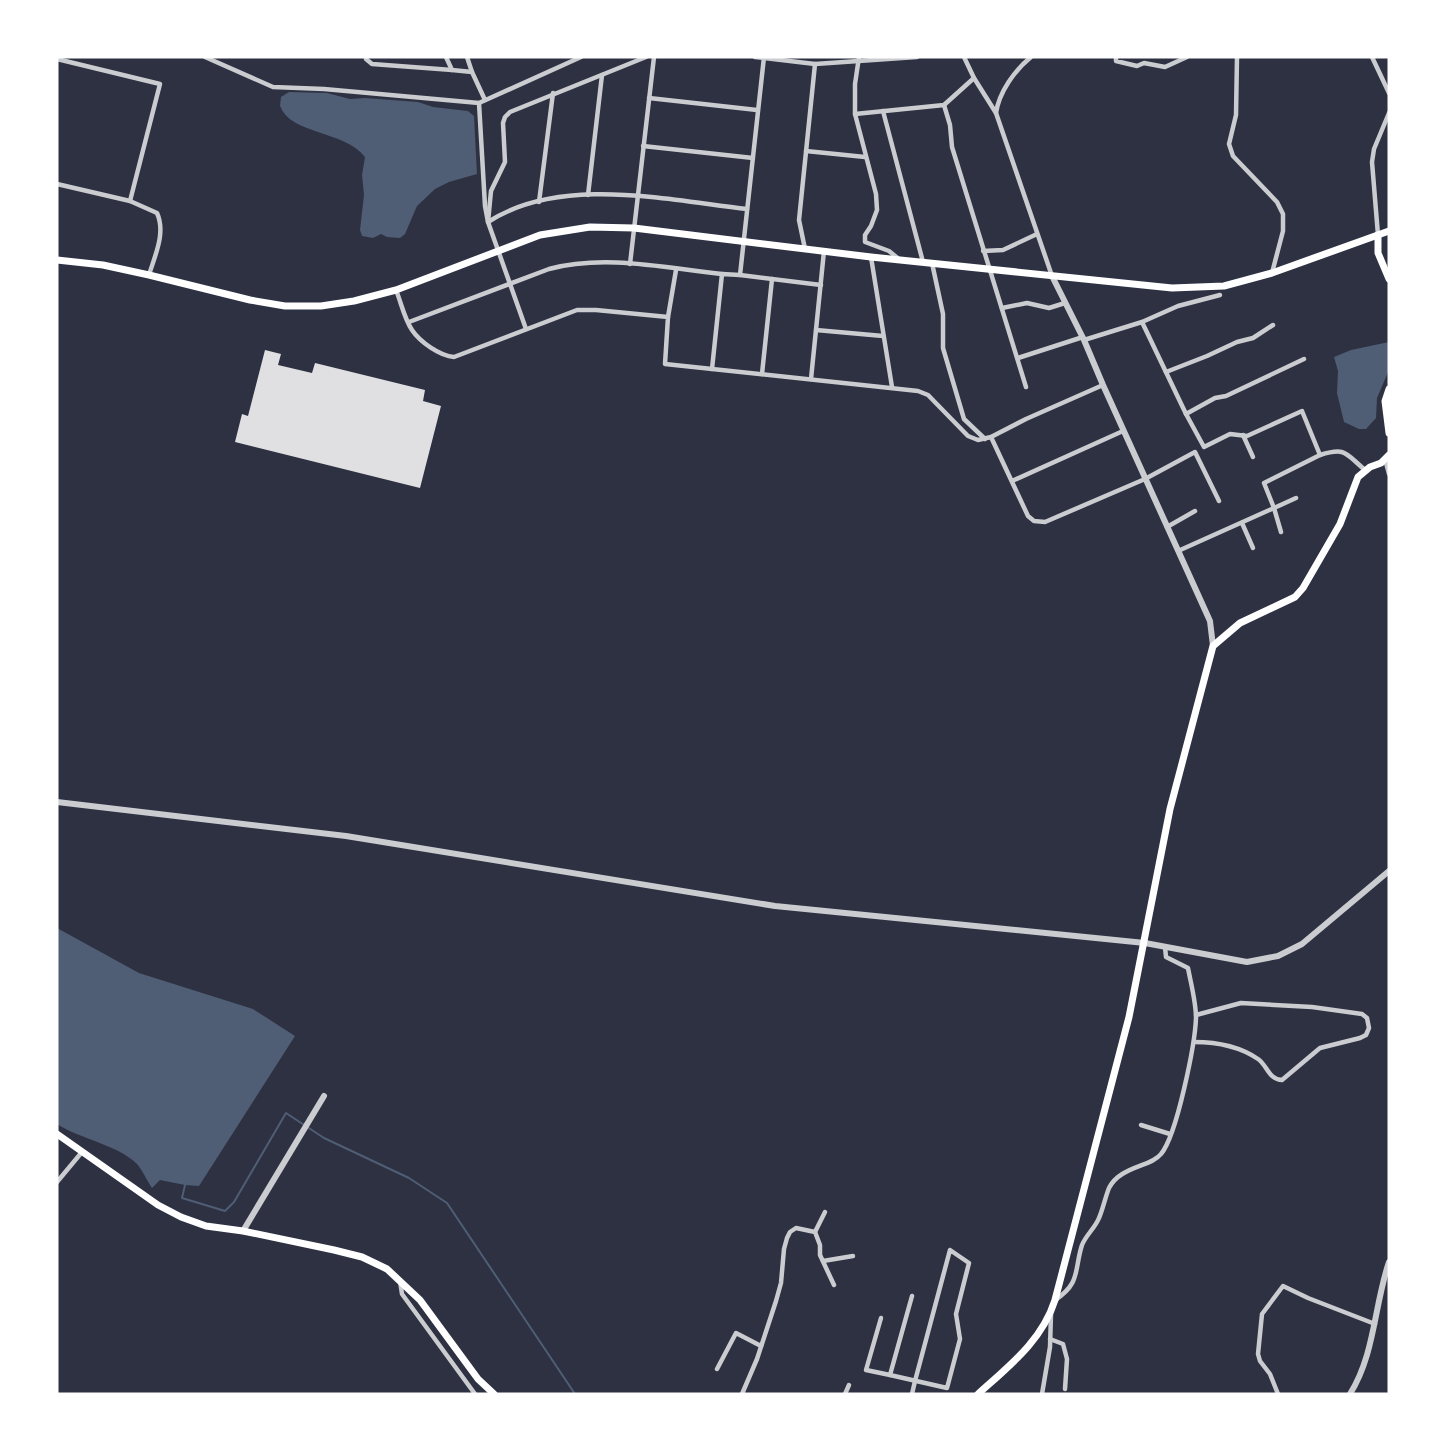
<svg xmlns="http://www.w3.org/2000/svg" width="1446" height="1451" viewBox="0 0 1446 1451" font-family="'Nunito Sans',sans-serif">
<style>
.water{fill:#4f5d75}
.lines{fill:none;stroke-linecap:round;stroke-linejoin:round}
.stream{stroke:#4f5d75;stroke-width:2}
.building{fill:#e0e0e3}
.minor{stroke:#caccd0;stroke-width:4.5}
.tertiary{stroke:#caccd0;stroke-width:6}
.secondary{stroke:#fff;stroke-width:7}
</style>
<rect width="100%" height="100%" fill="#2d3142"/>
<g class="water">
<path d="M289,92L327,93L350,99L365,98L418,102L433,107L468,111L474,116L477,174L449,182L435,189L417,206L405,234L400,238L387,237L381,234L373,238L362,236L360,230L364,195L362,175L365,157C344,130 291,135 280,106L281,97Z"/>
<polygon points="1389,342 1389,370 1377,398 1376,418 1366,429 1359,429 1344,422 1337,393 1338,371 1334,357 1351,350"/>
<path d="M57,928L139,973L253,1009L295,1036L199,1186L185,1185L160,1180L152,1188C147,1181 143,1171 137,1164C118,1145 80,1139 57,1124Z"/>
</g>
<g class="lines">
<polyline class="stream" points="185,1185 182,1198 225,1211 234,1202 286,1113 324,1138 409,1178 447,1203 575,1394"/>
</g>
<polygon class="building" points="265,350 281,354 278,365 312,373 315,363 425,390 423,401 441,406 420,488 235,442 242,414 248,416"/>
<g class="lines">
<g class="minor">
<polyline points="205,57 273,87 324,89 479,103 581,57"/>
<polyline points="366,57 366,59 372,64 452,70"/>
<polyline points="446,57 452,70 472,72 485,100"/>
<polyline points="467,57 472,72"/>
<polyline points="755,57 815,64 917,57"/>
<polyline points="859,57 855,84 855,114 876,194 877,210 871,226 865,235 865,242 889,251 900,260"/>
<polyline points="964,57 974,78 996,113 1052,276"/>
<polyline points="1116,57 1116,61 1137,66 1144,63 1165,67 1187,57"/>
<polyline points="1237,57 1236,115 1229,144 1233,156 1277,202 1283,214 1283,231 1272,273"/>
<polyline points="1372,57 1389,93"/>
<polyline points="57,59 160,84 130,201"/>
<polyline points="649,98 757,110"/>
<path d="M479,103L485,206L488,222C561,175 667,200 747,209"/>
<polyline points="944,105 950,125 952,147 1026,387"/>
<polyline points="883,111 923,262"/>
<path d="M996,113C999,92 1015,70 1031,57"/>
<polyline points="855,114 944,105 974,78"/>
<polyline points="643,146 753,158"/>
<polyline points="806,151 865,157"/>
<path d="M57,184L130,201L157,213C166,233 155,255 149,275"/>
<polyline points="588,195 602,75"/>
<polyline points="539,202 553,93"/>
<polyline points="1378,235 1372,162 1374,149 1389,113"/>
<polyline points="805,249 799,220 815,64"/>
<polyline points="983,251 1003,250 1037,234"/>
<polyline points="871,257 892,387"/>
<polyline points="932,263 943,314 943,348 964,419 985,439"/>
<polyline points="630,264 654,57"/>
<polyline points="740,275 821,285"/>
<path d="M396,290C401,302 404,318 412,330C420,342 440,356 454,357L577,310H596L668,317L665,364L918,391L928,395L968,436L978,440L991,437L1026,419L1103,385"/>
<polyline points="1002,308 1027,303 1049,308 1065,303"/>
<polyline points="668,317 676,270"/>
<path d="M409,322L549,269C605,254 665,268 722,274"/>
<polyline points="1142,322 1178,306 1220,295"/>
<polyline points="526,329 488,222 491,191 505,162 503,123 505,117 510,112 646,57"/>
<polyline points="816,330 883,336"/>
<path d="M1084,340L1142,322L1186,414L1204,447L1230,434L1247,436L1302,411L1320,455C1346,447 1345,453 1365,470"/>
<polyline points="1018,358 1083,337"/>
<polyline points="712,369 722,274 740,275 764,57"/>
<polyline points="1166,372 1207,356 1237,342 1253,338 1273,325"/>
<polyline points="762,374 772,279"/>
<polyline points="811,379 824,251"/>
<polyline points="1186,414 1215,398 1226,396 1304,359"/>
<polyline points="1243,435 1253,457"/>
<polyline points="991,437 1028,516 1034,521 1045,522 1145,479 1195,452 1219,501"/>
<polyline points="1385,459 1389,474"/>
<polyline points="1012,481 1123,431"/>
<polyline points="1242,523 1253,548"/>
<polyline points="1167,527 1195,511"/>
<polyline points="1281,532 1274,508 1296,498"/>
<polyline points="1178,551 1274,508 1264,483 1320,455"/>
<path d="M1194,1042C1216,1042 1239,1046 1258,1059C1267,1065 1269,1080 1282,1080L1320,1048L1360,1038L1366,1035L1369,1028L1367,1018L1362,1014L1312,1007L1241,1003L1196,1015"/>
<polyline points="1141,1125 1170,1134"/>
<polyline points="57,1182 82,1152"/>
<polyline points="815,1232 825,1212"/>
<polyline points="823,1261 853,1256"/>
<polyline points="400,1281 402,1294 475,1394"/>
<path d="M1055,1300C1081,1283 1074,1270 1082,1245C1086,1235 1095,1228 1099,1218C1103,1209 1105,1198 1109,1188C1120,1166 1151,1167 1161,1154C1177,1135 1195,1044 1196,1018C1196,1002 1191,984 1188,968L1166,957L1165,947"/>
<polyline points="881,1318 866,1370 890,1375"/>
<polyline points="1050,1339 1063,1344 1067,1359 1065,1389"/>
<polyline points="717,1369 736,1333 761,1346"/>
<polyline points="742,1394 757,1359 776,1301 781,1283 784,1249 787,1238 790,1232 796,1228 815,1232 820,1245 820,1255 834,1285"/>
<polyline points="845,1394 849,1385"/>
<polyline points="912,1394 915,1381 950,1250 969,1263 956,1314 960,1339 947,1388 890,1375 912,1296"/>
<polyline points="1042,1394 1050,1347 1051,1314"/>
<polyline points="1278,1394 1270,1374 1260,1361 1258,1354 1262,1314 1283,1286 1308,1298 1375,1324"/>
</g>
<g class="tertiary">
<polyline points="1052,276 1084,340 1103,385 1210,621 1213,646"/>
<polyline points="57,802 346,836 775,906 1145,943 1247,962 1278,956 1302,944 1389,871"/>
<polyline points="243,1231 324,1096"/>
<path d="M1350,1394C1375,1354 1374,1306 1389,1262"/>
</g>
<g class="secondary">
<polyline points="1378,235 1378,253 1389,279"/>
<polyline points="57,260 103,265 149,275 250,300 285,306 321,306 354,301 396,290 540,235 590,227 634,228 871,257 1172,288 1224,286 1272,273 1389,231"/>
<polyline points="1389,389 1385,401 1389,433"/>
<polyline points="57,1134 158,1205 181,1217 206,1226 243,1231 334,1250 362,1257 387,1269 420,1300 478,1379 494,1394"/>
<path d="M978,1394C1009,1366 1042,1341 1055,1300L1129,1017L1170,809L1213,646L1240,623L1295,597L1303,588L1340,524L1358,477L1370,467L1381,463L1389,455"/>
</g>
</g>
<rect width="1446" height="1451" fill="none" stroke="#ffffff" stroke-width="117"/>
</svg>
